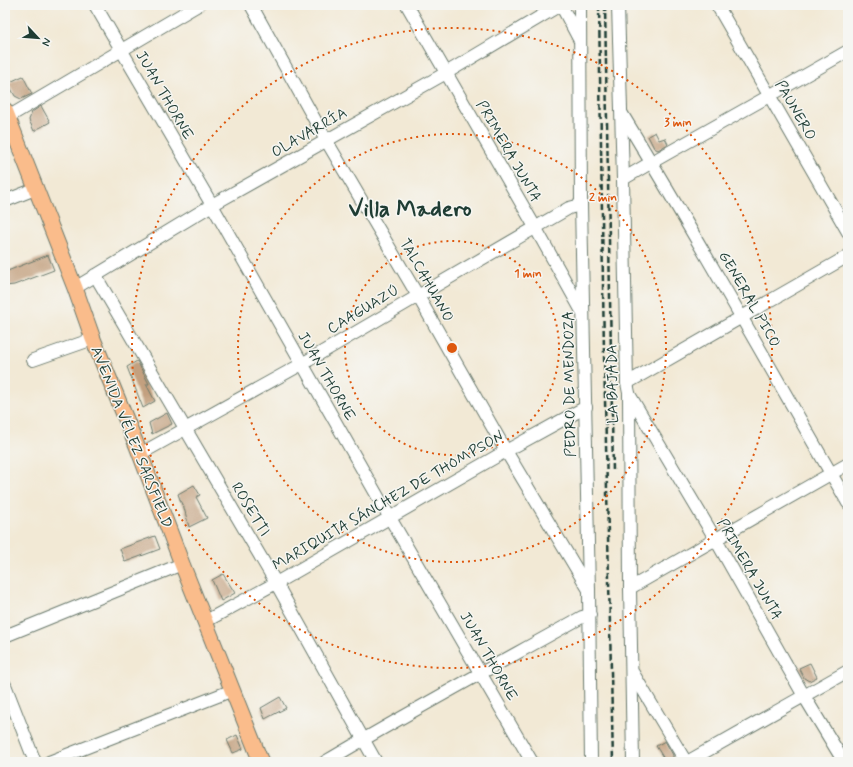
<svg xmlns="http://www.w3.org/2000/svg" width="853" height="767" viewBox="0 0 853 767" font-family="Mynerve,sans-serif">
<style>
.building{fill:#c3a07f}
.lines{fill:none;stroke-linecap:round;stroke-linejoin:round}
.minor-casing{stroke:#69796c;stroke-width:14}
.major-casing{stroke:#69796c;stroke-width:17}
.minor{stroke:#fff;stroke-width:12}
.major{stroke:#fabc8b;stroke-width:15}
.rail{stroke:#1f3d34;stroke-width:2.5;stroke-dasharray:6 3;stroke-linecap:butt}
.ring{fill:none;stroke:#de580e;stroke-width:2;stroke-dasharray:2 4}
.labels{text-anchor:middle;stroke-width:3;stroke-linejoin:round;paint-order:stroke}
.street-label{font-size:15px;fill:#1f3d34;stroke:#f6f6f2}
.town-label{font-size:23px;font-weight:bold;fill:#1f3d34;stroke:#f6f6f2}
.centre{fill:#de580e;stroke:#f6f6f2;stroke-width:2}
.ring-label{font-size:12px;text-anchor:middle;font-weight:bold;fill:#de580e;stroke:#f6f6f2;stroke-width:3;stroke-linejoin:round;paint-order:stroke}
</style>
<rect width="100%" height="100%" fill="#f6f6f2"/>
<filter id="ink" filterUnits="userSpaceOnUse"><feTurbulence type="fractalNoise" baseFrequency=".025" numOctaves="2"/><feDisplacementMap in="SourceGraphic" scale="8" xChannelSelector="R" yChannelSelector="G"/><feConvolveMatrix kernelMatrix="1 2 1 2 8 2 1 2 1" color-interpolation-filters="sRGB"/></filter>
<filter id="wash" filterUnits="userSpaceOnUse"><feTurbulence type="fractalNoise" baseFrequency=".012" numOctaves="4" result="noise"/><feDisplacementMap in="SourceGraphic" scale="16" xChannelSelector="R" yChannelSelector="G"/><feGaussianBlur stdDeviation="0.9" result="paint"/><feColorMatrix in="noise" values="0 0 0 0 0 0 0 0 0 0 0 0 0 0 0 0 0 1.4 0 .05"/><feComposite in="paint" operator="in"/></filter>
<g filter="url(#wash)">
<rect width="100%" height="100%" fill="#f2e9d5"/>
<g id="blocks">
<g class="building">
<polygon points="23,76 32,94 21,99 15,96 8,83"/>
<polygon points="41,106 50,122 34,131 29,120 32,112"/>
<polygon points="655,132 659,140 665,138 668,144 658,150 654,148 648,136"/>
<polygon points="48,255 54,270 14,285 5,286 5,272"/>
<polygon points="137,361 149,384 146,384 155,401 143,408 127,367"/>
<polygon points="167,413 172,424 152,434 149,423"/>
<polygon points="194,485 200,495 196,497 207,518 189,527 183,504 182,505 178,494"/>
<polygon points="155,536 160,549 125,562 120,549"/>
<polygon points="223,574 235,593 221,601 212,580"/>
<polygon points="810,663 817,677 809,681 804,678 799,668"/>
<polygon points="280,697 286,708 265,719 261,708"/>
<polygon points="237,735 243,749 233,753 227,740"/>
<polygon points="665,741 673,755 673,758 666,762 656,746"/>
</g>
</g>
</g>
<g filter="url(#ink)">
<use href="#blocks" fill-opacity="0" stroke="#69796c" stroke-width="1"/>
<g class="lines">
<defs>
<g id="minor">
<polyline points="95,5 212,205 390,518 532,762"/>
<polyline points="251,5 326,140 418,296 506,451 589,590"/>
<polyline points="407,5 535,227 583,313"/>
<polyline points="561,5 579,39"/>
<polyline points="580,5 581,205 589,591 591,762"/>
<polyline points="618,5 623,179 627,383 629,393 630,588 633,762"/>
<polyline points="717,5 848,232"/>
<path d="M622,114C700,242 773,373 848,503"/>
<polyline points="8,117 198,5"/>
<polyline points="623,179 652,162 769,96 848,51"/>
<polyline points="5,201 35,189"/>
<polyline points="95,275 276,583 376,762"/>
<polyline points="75,288 212,205 446,73 560,5"/>
<polyline points="33,360 93,339"/>
<polyline points="627,383 848,256"/>
<polyline points="629,394 716,540 804,696 844,762"/>
<polyline points="140,454 302,364 418,296 569,208 581,205"/>
<polyline points="630,588 848,464"/>
<polyline points="206,621 276,583 506,451 586,407"/>
<polyline points="5,636 182,564"/>
<polyline points="633,673 686,762"/>
<polyline points="5,685 35,762"/>
<polyline points="49,762 233,690"/>
<path d="M325,762C409,712 496,665 582,617L590,615"/>
<polyline points="687,762 848,671"/>
</g>
<polyline id="major" points="5,110 75,288 93,339 137,446 182,564 261,762"/>
</defs>
<use href="#minor" class="minor-casing"/>
<use href="#major" class="major-casing"/>
<use href="#minor" class="minor"/>
<use href="#major" class="major"/>
<g class="rail">
<polyline points="599,5 604,354 613,762"/>
<polyline points="605,5 613,473"/>
</g>
</g>
</g>
<g class="ring">
<circle cx="452" cy="348" r="107"/>
<circle cx="452" cy="348" r="214"/>
<circle cx="452" cy="348" r="320"/>
</g>
<g class="labels">
<g class="street-label">
<text transform="translate(165 95) rotate(60)" y="5">JUAN THORNE</text>
<text transform="translate(796 110) rotate(60)" y="5">PAUNERO</text>
<text transform="translate(309 132) rotate(-30)" y="5">OLAVARRÍA</text>
<text transform="translate(509 151) rotate(60)" y="5">PRIMERA JUNTA</text>
<text transform="translate(427 280) rotate(60)" y="5">TALCAHUANO</text>
<text transform="translate(750 299) rotate(60)" y="5">GENERAL PICO</text>
<text transform="translate(363 309) rotate(-31)" y="5">CAAGUAZÚ</text>
<text transform="translate(327 376) rotate(60)" y="5">JUAN THORNE</text>
<text transform="translate(569 384) rotate(-91)" y="5">PEDRO DE MENDOZA</text>
<text transform="translate(612 384) rotate(-91)" y="5">LA BAJADA</text>
<text transform="translate(132 437) rotate(68)" y="5">AVENIDA VÉLEZ SARSFIELD</text>
<text transform="translate(388 500) rotate(-30)" y="5">MARIQUITA SÁNCHEZ DE THOMPSON</text>
<text transform="translate(251 509) rotate(59)" y="5">ROSETTI</text>
<text transform="translate(750 569) rotate(60)" y="5">PRIMERA JUNTA</text>
<text transform="translate(489 656) rotate(60)" y="5">JUAN THORNE</text>
</g>
<g class="town-label">
<text x="410" y="216">Villa Madero</text>
</g>
</g>
<circle cx="452" cy="348" r="6" class="centre"/>
<g class="ring-label">
<text x="678" y="126">3 min</text>
<text x="603" y="201">2 min</text>
<text x="528" y="277">1 min</text>
</g>
<rect width="853" height="767" fill="none" stroke="#f6f6f2" stroke-width="20"/>
<g transform="translate(38 38) rotate(116)" stroke="#f6f6f2" stroke-width="3" paint-order="stroke">
<path d="M0-3L7 15L0 10L-7 15Z" fill="#1f3d34"/>
<text y="-6" font-size="11" font-weight="bold" text-anchor="middle" fill="#1f3d34">N</text>
</g>
</svg>
